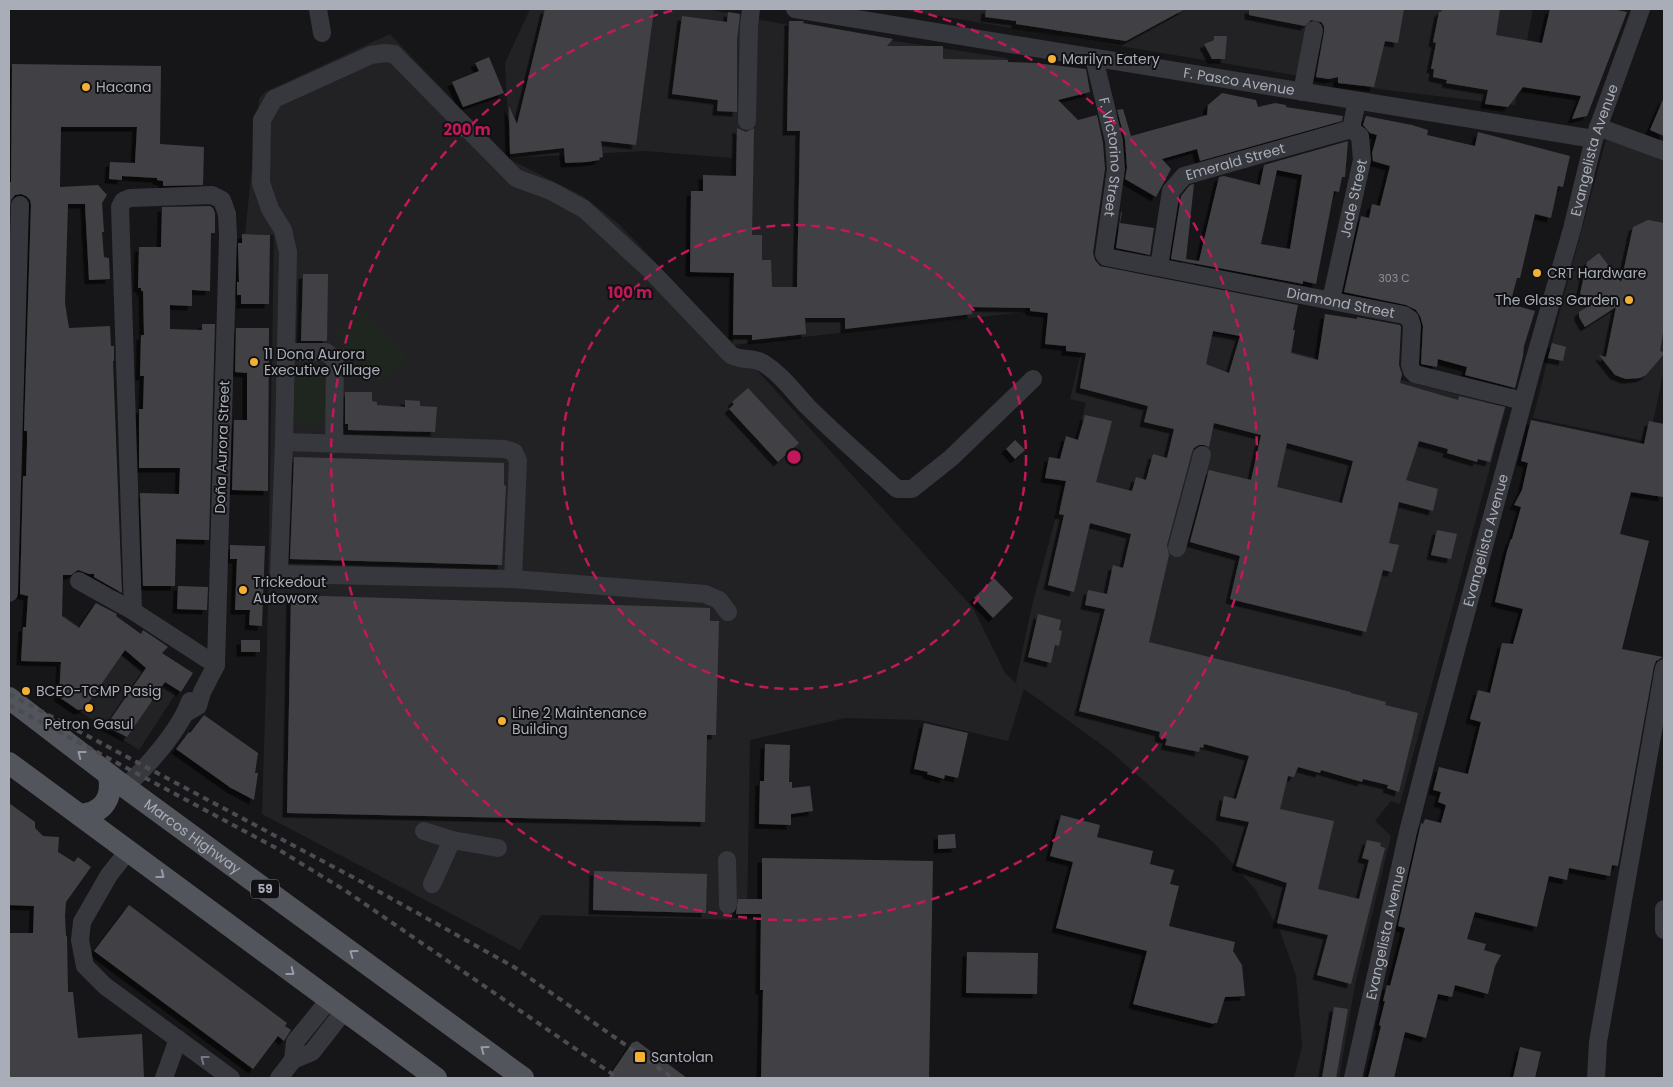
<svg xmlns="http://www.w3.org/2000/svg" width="1673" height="1087" viewBox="0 0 1673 1087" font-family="Poppins,sans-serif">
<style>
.built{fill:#222225}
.green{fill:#1e261f}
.building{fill:#404145;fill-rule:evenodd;filter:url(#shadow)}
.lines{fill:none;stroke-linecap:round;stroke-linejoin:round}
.minor{stroke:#37383d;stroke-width:18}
.major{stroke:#53555c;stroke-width:22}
.rail{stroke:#4a4c52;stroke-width:4;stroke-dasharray:6 5;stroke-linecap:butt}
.oneway{stroke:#979ba6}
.oneway2{stroke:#757881}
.ring{fill:none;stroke:#c2185b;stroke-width:2.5;stroke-dasharray:9 6}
.poi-dot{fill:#f2b134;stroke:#111113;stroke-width:2}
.labels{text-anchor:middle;stroke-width:4;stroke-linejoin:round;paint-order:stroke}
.number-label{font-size:11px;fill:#8e929b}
.shield{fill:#111113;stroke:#7b7e86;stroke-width:1}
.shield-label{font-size:12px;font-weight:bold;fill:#a8adb8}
.poi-label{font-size:14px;fill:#a8adb8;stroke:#111113;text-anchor:start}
.street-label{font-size:14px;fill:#a8adb8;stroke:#111113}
.centre{fill:#c2185b;stroke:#111113;stroke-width:2.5}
.ring-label{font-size:15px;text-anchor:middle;font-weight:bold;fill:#c2185b;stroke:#111113;stroke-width:4;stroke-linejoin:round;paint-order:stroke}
</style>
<defs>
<filter id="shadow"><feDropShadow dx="-4.5" dy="4.5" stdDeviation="0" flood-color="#0009"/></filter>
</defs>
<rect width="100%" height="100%" fill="#161618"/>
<g class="built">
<polygon points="530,9 707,9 777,23 1007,58 1042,138 1025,312 734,345 973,608 1005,673 1017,684 1016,681 1031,610 1086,403 1070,399 1092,309 1239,338 1506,407 1400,804 1391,801 1375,821 1391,836 1355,985 1339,1078 1294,1078 1302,1046 1296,976 1280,931 1255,889 1214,843 1109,750 1024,689 1008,741 920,720 845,718 750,740 747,920 541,915 520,950 262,814 267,650 274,235 245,234 259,99 265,92 390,34 509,159 583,196 620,225 733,344 732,158 645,151 510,158 505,63"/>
<polygon points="897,9 1533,9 1515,105 1385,90"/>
<polygon points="1606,140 1664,158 1664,369 1649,442 1533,418 1563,299"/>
<polygon points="64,616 176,693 139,750 56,696"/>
</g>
<g class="green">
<polygon points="360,310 407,357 380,382 335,335"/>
<polygon points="294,365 328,366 327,424 292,423"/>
</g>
<g class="building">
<polygon points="545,9 654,9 636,145 601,141 603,157 599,158 600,160 587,162 565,163 564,148 510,154 509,106 517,124"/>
<polygon points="986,9 1185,9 1126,41 1016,24 1016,21 985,17"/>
<polygon points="1249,9 1404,9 1398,43 1385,41 1374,87 1338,83 1338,77 1329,79 1316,77 1324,32 1324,26 1321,22 1311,20 1305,26 1249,15"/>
<polygon points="1442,9 1500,9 1496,35 1542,43 1550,9 1612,9 1627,12 1587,116 1572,119 1581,96 1523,87 1508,107 1485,104 1488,90 1446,83 1447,80 1433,77 1434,69 1431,69 1436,43 1433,42 1439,12 1441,12"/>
<polygon points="728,12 740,14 737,39 737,112 717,111 718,100 672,94 682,16 727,22"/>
<path d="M789,21H804L803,23L893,39L887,46H943V59L1008,60V62L1035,63L1086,69L1090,92L1058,100L1078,120L1097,115L1103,143L1105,169L1093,253L1095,260L1100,266L1298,305L1293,330H1295L1291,353L1318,360L1325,314L1357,319V317L1400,325L1401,327L1399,365L1402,374L1400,383L1458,400L1459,396L1505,407L1490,462L1478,459L1477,462L1447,453L1448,449L1419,441L1406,480L1438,489L1433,511L1399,502L1389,543L1399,545L1392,572L1383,570L1366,632L1230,599L1240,556L1190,542L1209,470L1251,480L1261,435L1214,423L1209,447L1204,445H1199L1194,448L1192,452L1167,545L1169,555L1149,642L1351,692V693L1386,702L1385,705L1418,713L1399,792L1387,788L1388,785L1363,779L1362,782L1321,770L1320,773L1298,767L1294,777L1288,776L1280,809L1334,821L1318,889L1359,899L1369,860L1362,858L1367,840L1381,843L1380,846L1385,848L1351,984L1317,975L1328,935L1277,923L1287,883L1236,866L1249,822L1220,816L1224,796L1236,799L1249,756L1204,744L1203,748L1200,747L1199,752L1165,745L1167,739L1159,737L1160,732L1079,711L1105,609L1085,605L1088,590L1107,594L1113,565L1123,568L1131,534L1090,523L1074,592L1048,585L1064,515L1059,514L1066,481L1045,478L1049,457L1060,459L1066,436L1078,440L1085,415L1112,421L1096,482L1132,491L1136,477L1146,480L1153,454L1167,458L1174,429L1144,422L1148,406L1080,388L1086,353L1066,351V346L1045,344L1048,313L1030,311V308L972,307V314L845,329V318H805L806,334L752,340V335H733L734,273L690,272L691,191H703V175L736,176L737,128L746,132L754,128L752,235H762V260H771L772,287H797L800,131H787ZM1213,331L1240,336L1229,373L1206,364ZM1287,443L1353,461L1342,503L1277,487Z"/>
<polygon points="1214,36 1227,36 1225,59 1212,59 1204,44 1214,40"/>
<polygon points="489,57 504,93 463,107 452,82 479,71 475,63"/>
<polygon points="12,64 161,66 160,144 204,147 203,185 163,186 163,181 157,180 157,178 122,176 122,180 109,179 110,162 135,163 137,127 61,127 60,187 98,185 107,195 102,203 104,232 102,232 104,257 109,258 110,279 89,280 85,204 68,204 65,303 69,328 110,326 111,346 114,346 114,361 113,361 122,593 94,577 94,574 89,574 78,570 71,575 63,575 62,616 79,628 96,603 117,614 116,616 141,634 143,630 164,644 168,647 162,653 193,673 181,692 165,682 127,737 106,726 146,668 125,650 84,709 78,710 59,697 61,662 21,661 23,627 26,627 28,596 20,594 23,476 26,476 27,445 27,431 24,431 31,205 30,200 26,196 21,194 15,195 11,200 9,217 9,182 11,182"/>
<polygon points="1222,93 1256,100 1258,107 1275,103 1286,105 1286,107 1343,116 1342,121 1200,161 1197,149 1162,159 1171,169 1156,197 1125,179 1127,168 1125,140 1117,110 1123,109 1131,136 1207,115 1208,105"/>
<polygon points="1664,97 1664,136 1650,130"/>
<polygon points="1366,116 1412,125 1428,130 1427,135 1475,146 1478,132 1570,156 1563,187 1558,186 1551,218 1535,214 1520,278 1517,278 1510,304 1535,311 1524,346 1523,356 1515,388 1465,375 1467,367 1438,359 1437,367 1421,364 1423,326 1420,316 1416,310 1406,305 1344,292 1361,216 1369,218 1372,204 1380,206 1390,166 1373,161 1372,153 1377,135 1370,133 1363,125"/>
<path d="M1348,141L1345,177H1342L1339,192L1334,191L1316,284L1303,281V284L1171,259L1181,196L1190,185L1194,184L1186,259L1199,261L1219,177L1224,176L1260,185L1264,165ZM1277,170L1302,175L1290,249L1261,244Z"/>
<polygon points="210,206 213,208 215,213 215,233 211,233 210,291 192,290 192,306 170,305 170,329 202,330 202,324 215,324 209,540 176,539 175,586 143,586 140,493 179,494 180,468 139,468 139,409 143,409 144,376 140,376 141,335 144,335 143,291 141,291 141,288 138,288 139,247 161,247 162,207"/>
<polygon points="1121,212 1122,212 1120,223 1154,228 1150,255 1116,248"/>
<polygon points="1648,220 1664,223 1664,327 1660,351 1664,352 1664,354 1646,375 1640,378 1626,379 1615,375 1599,355 1606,357 1616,307 1585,327 1579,317 1579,312 1600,299 1580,294 1587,262 1599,253 1621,282 1633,227"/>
<polygon points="242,234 270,235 269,304 241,304 241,295 237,295 237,282 239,282 238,243 242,243"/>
<polygon points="303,274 328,274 327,341 301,341"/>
<polygon points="236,328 269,328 268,491 232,490 234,420 247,420 247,373 235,372"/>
<polygon points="1552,343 1566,347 1563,361 1548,358"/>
<polygon points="748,388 799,443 778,462 729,409 734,404 732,402"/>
<polygon points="345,392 372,392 372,401 377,402 377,405 405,407 405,400 420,401 420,406 437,407 435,432 348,430 348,424 345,424"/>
<polygon points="1531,420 1644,444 1649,421 1664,424 1663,497 1631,492 1620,534 1649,541 1622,649 1663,657 1656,661 1654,666 1618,866 1612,865 1610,876 1569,868 1567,880 1549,876 1537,927 1475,912 1467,939 1486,944 1484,950 1501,955 1495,966 1488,994 1455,985 1452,997 1438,994 1426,1038 1405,1032 1394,1078 1368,1078 1381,1026 1379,1025 1385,1001 1383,1001 1387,985 1390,986 1405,928 1398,926 1421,823 1423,824 1425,819 1441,823 1446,805 1438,802 1441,792 1433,790 1439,767 1468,774 1481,722 1470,719 1478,690 1490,693 1502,643 1513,644 1523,609 1495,602 1507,551 1511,539 1512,539 1521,507 1514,505 1522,490 1528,463 1521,461"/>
<polygon points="1015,440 1025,450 1015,459 1006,449"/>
<polygon points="294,457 504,463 504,485 506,486 502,565 290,559"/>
<polygon points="1437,530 1457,534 1451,559 1431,555"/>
<polygon points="230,545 265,546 262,626 249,625 250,610 235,610 237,559 230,559"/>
<polygon points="994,578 1013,598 993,618 974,598"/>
<polygon points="178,586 208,587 207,610 177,609"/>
<polygon points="291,595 710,608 710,621 719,621 716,735 707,735 705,822 287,813"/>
<polygon points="1038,614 1061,620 1059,630 1062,631 1059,646 1055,645 1051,663 1028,657"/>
<rect x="241" y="640" width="19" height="12"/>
<polygon points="204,715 258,753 255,773 258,773 254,800 231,788 176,749 189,732 190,733"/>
<polygon points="924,723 968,733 958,778 945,775 944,779 927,774 928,772 914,769"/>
<polygon points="765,744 790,745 789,782 792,782 792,788 810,786 813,811 791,814 791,825 759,824 760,781 764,781"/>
<polygon points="9,803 35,822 35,828 43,836 59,837 58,852 74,862 78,857 91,867 66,902 65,916 66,936 67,936 68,992 73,992 78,1038 142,1034 144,1078 86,1078 86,1077 9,1078 9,933 33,933 34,906 9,905"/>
<polygon points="1061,815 1100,825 1097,837 1153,851 1150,864 1174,870 1170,884 1179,886 1169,926 1235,942 1233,951 1242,965 1245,996 1225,997 1217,1023 1214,1023 1214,1024 1133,1004 1147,951 1056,928 1073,862 1050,856"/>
<polygon points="955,834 956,848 938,849 938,835"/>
<polygon points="762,858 933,861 929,1078 761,1078 763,990 760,990 761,914 736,914 738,899 762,899"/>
<polygon points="594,871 707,874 706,913 593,910"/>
<polygon points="129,905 287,1023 285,1026 291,1030 284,1041 278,1036 253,1069 94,951"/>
<polygon points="967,952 1038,953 1037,994 966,993"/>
<polygon points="1334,1007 1348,1009 1336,1078 1322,1078"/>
<polygon points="637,1041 687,1078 608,1078 632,1043"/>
<polygon points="1520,1047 1541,1052 1535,1078 1513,1078"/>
</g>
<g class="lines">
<g class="minor">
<polyline points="318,9 322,33"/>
<path id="s1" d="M795,9L1594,139"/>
<path id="s2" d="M1094,58L1114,141L1116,169L1104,254L1106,257L1404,315L1410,319L1412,326L1410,365L1412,371L1415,374L1523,401"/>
<polyline points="1302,92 1314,30"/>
<polyline points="747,121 749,26 751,9"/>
<polyline points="1598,127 1664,151"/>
<path id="s3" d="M1159,267L1171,191L1184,176L1351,129"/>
<path id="s4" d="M1331,300L1362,160L1360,136L1351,129L1357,101"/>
<polyline points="286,352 326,352 335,360 334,444"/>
<polyline points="284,442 505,449 514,452 518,461 513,579"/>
<polyline points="1177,548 1202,455"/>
<polyline points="79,581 133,611 216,665"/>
<polyline points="9,593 20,205"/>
<polyline points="133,611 120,207 123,201 130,198 212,195 222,200 227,214 228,237 216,665 202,692 198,706 186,713"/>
<path d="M728,612L719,600L705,594L513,579L279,574L284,442L288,252L283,230L270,209L261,183L262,120L274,99L371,55L385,53L394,54L516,178L551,191L584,209L651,271L731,355C741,361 753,357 763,363C781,374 793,391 807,406C836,435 867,461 897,489H912L951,458L1033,379"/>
<path d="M125,787C147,767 180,730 190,701"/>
<polyline points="424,831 452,840 498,848"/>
<polyline points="128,851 109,875 82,922 80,940 85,966 105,986 231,1078"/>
<polyline points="727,860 728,905"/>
<polyline points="432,884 452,840"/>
<polyline points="1664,909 1664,930"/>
<polyline points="293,1060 295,1042 329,1000"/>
<polyline points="164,1078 178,1039"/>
<polyline points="279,1078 293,1060 312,1052 344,1011"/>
<path id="s5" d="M1353,1078L1408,832L1430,746L1533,365L1572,229L1594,139L1641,9"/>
<polyline points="1596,1078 1598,1042 1664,668"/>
</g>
<g class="major">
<path id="s6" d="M9,698L125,787L523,1078"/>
<polyline points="9,763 436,1078"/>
<path d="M80,815C104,813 113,798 109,775"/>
</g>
<g class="rail">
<polyline points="9,694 360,881 514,967 673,1078"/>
<polyline points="9,705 276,848 346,891 618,1078"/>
</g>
</g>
<defs><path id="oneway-chevron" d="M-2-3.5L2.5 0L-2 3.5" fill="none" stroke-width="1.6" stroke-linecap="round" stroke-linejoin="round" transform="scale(1.25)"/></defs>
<g class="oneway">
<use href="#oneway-chevron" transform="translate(81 754) rotate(-142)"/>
<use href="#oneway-chevron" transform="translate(161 875) rotate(37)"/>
<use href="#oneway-chevron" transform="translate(353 953) rotate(-144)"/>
<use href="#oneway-chevron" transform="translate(291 972) rotate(37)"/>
<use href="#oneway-chevron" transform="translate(484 1049) rotate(-144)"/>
</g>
<use class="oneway2" href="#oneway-chevron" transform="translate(204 1059) rotate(-143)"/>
<g class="ring">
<circle cx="794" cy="457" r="232"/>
<path d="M914 10A463 463 0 1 1 674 10"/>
</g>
<g class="poi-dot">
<circle cx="1052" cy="59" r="5"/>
<circle cx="86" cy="87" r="5"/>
<circle cx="1537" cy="273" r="5"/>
<circle cx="1629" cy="300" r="5"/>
<circle cx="254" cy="362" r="5"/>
<circle cx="243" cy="590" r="5"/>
<circle cx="26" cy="691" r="5"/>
<circle cx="89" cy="708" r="5"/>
<circle cx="502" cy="721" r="5"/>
<rect x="634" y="1051" width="12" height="12" rx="2.5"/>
</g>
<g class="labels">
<g class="number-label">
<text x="1394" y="282">303 C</text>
</g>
<rect class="shield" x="251" y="879.5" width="28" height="19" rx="4"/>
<g class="shield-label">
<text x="265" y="893">59</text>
</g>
<g class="poi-label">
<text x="1062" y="64">Marilyn Eatery</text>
<text x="96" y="92">Hacana</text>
<text x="1547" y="278">CRT Hardware</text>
<text x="1619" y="305" text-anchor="end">The Glass Garden</text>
<text x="264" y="359">11 Dona Aurora<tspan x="264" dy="16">Executive Village</tspan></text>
<text x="253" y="587">Trickedout<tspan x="253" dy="16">Autoworx</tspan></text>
<text x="36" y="696">BCEO-TCMP Pasig</text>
<text x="512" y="718">Line 2 Maintenance<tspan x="512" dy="16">Building</tspan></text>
<text x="89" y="729" text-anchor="middle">Petron Gasul</text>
<text x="651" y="1062">Santolan</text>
</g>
<g class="street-label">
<text dy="5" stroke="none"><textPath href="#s1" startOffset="450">F. Pasco Avenue</textPath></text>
<text dy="5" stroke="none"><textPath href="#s5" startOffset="959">Evangelista Avenue</textPath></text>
<text dy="5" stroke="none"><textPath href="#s2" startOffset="101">F. Victorino Street</textPath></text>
<text dy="5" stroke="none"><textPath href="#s3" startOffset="150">Emerald Street</textPath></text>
<text dy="5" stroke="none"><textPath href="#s4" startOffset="104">Jade Street</textPath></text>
<text dy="5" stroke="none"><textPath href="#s2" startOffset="442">Diamond Street</textPath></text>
<text transform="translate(222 447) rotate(-88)" y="5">Doña Aurora Street</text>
<text dy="5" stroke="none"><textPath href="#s5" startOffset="554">Evangelista Avenue</textPath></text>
<text dy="5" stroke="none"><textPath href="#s6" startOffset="230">Marcos Highway</textPath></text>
<text dy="5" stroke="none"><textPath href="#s5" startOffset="149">Evangelista Avenue</textPath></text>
</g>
</g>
<circle cx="794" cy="457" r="8" class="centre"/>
<g class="ring-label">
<text x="467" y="135">200 m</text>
<text x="630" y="298">100 m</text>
</g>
<rect width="1673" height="1087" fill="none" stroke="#a8adb8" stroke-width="20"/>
</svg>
